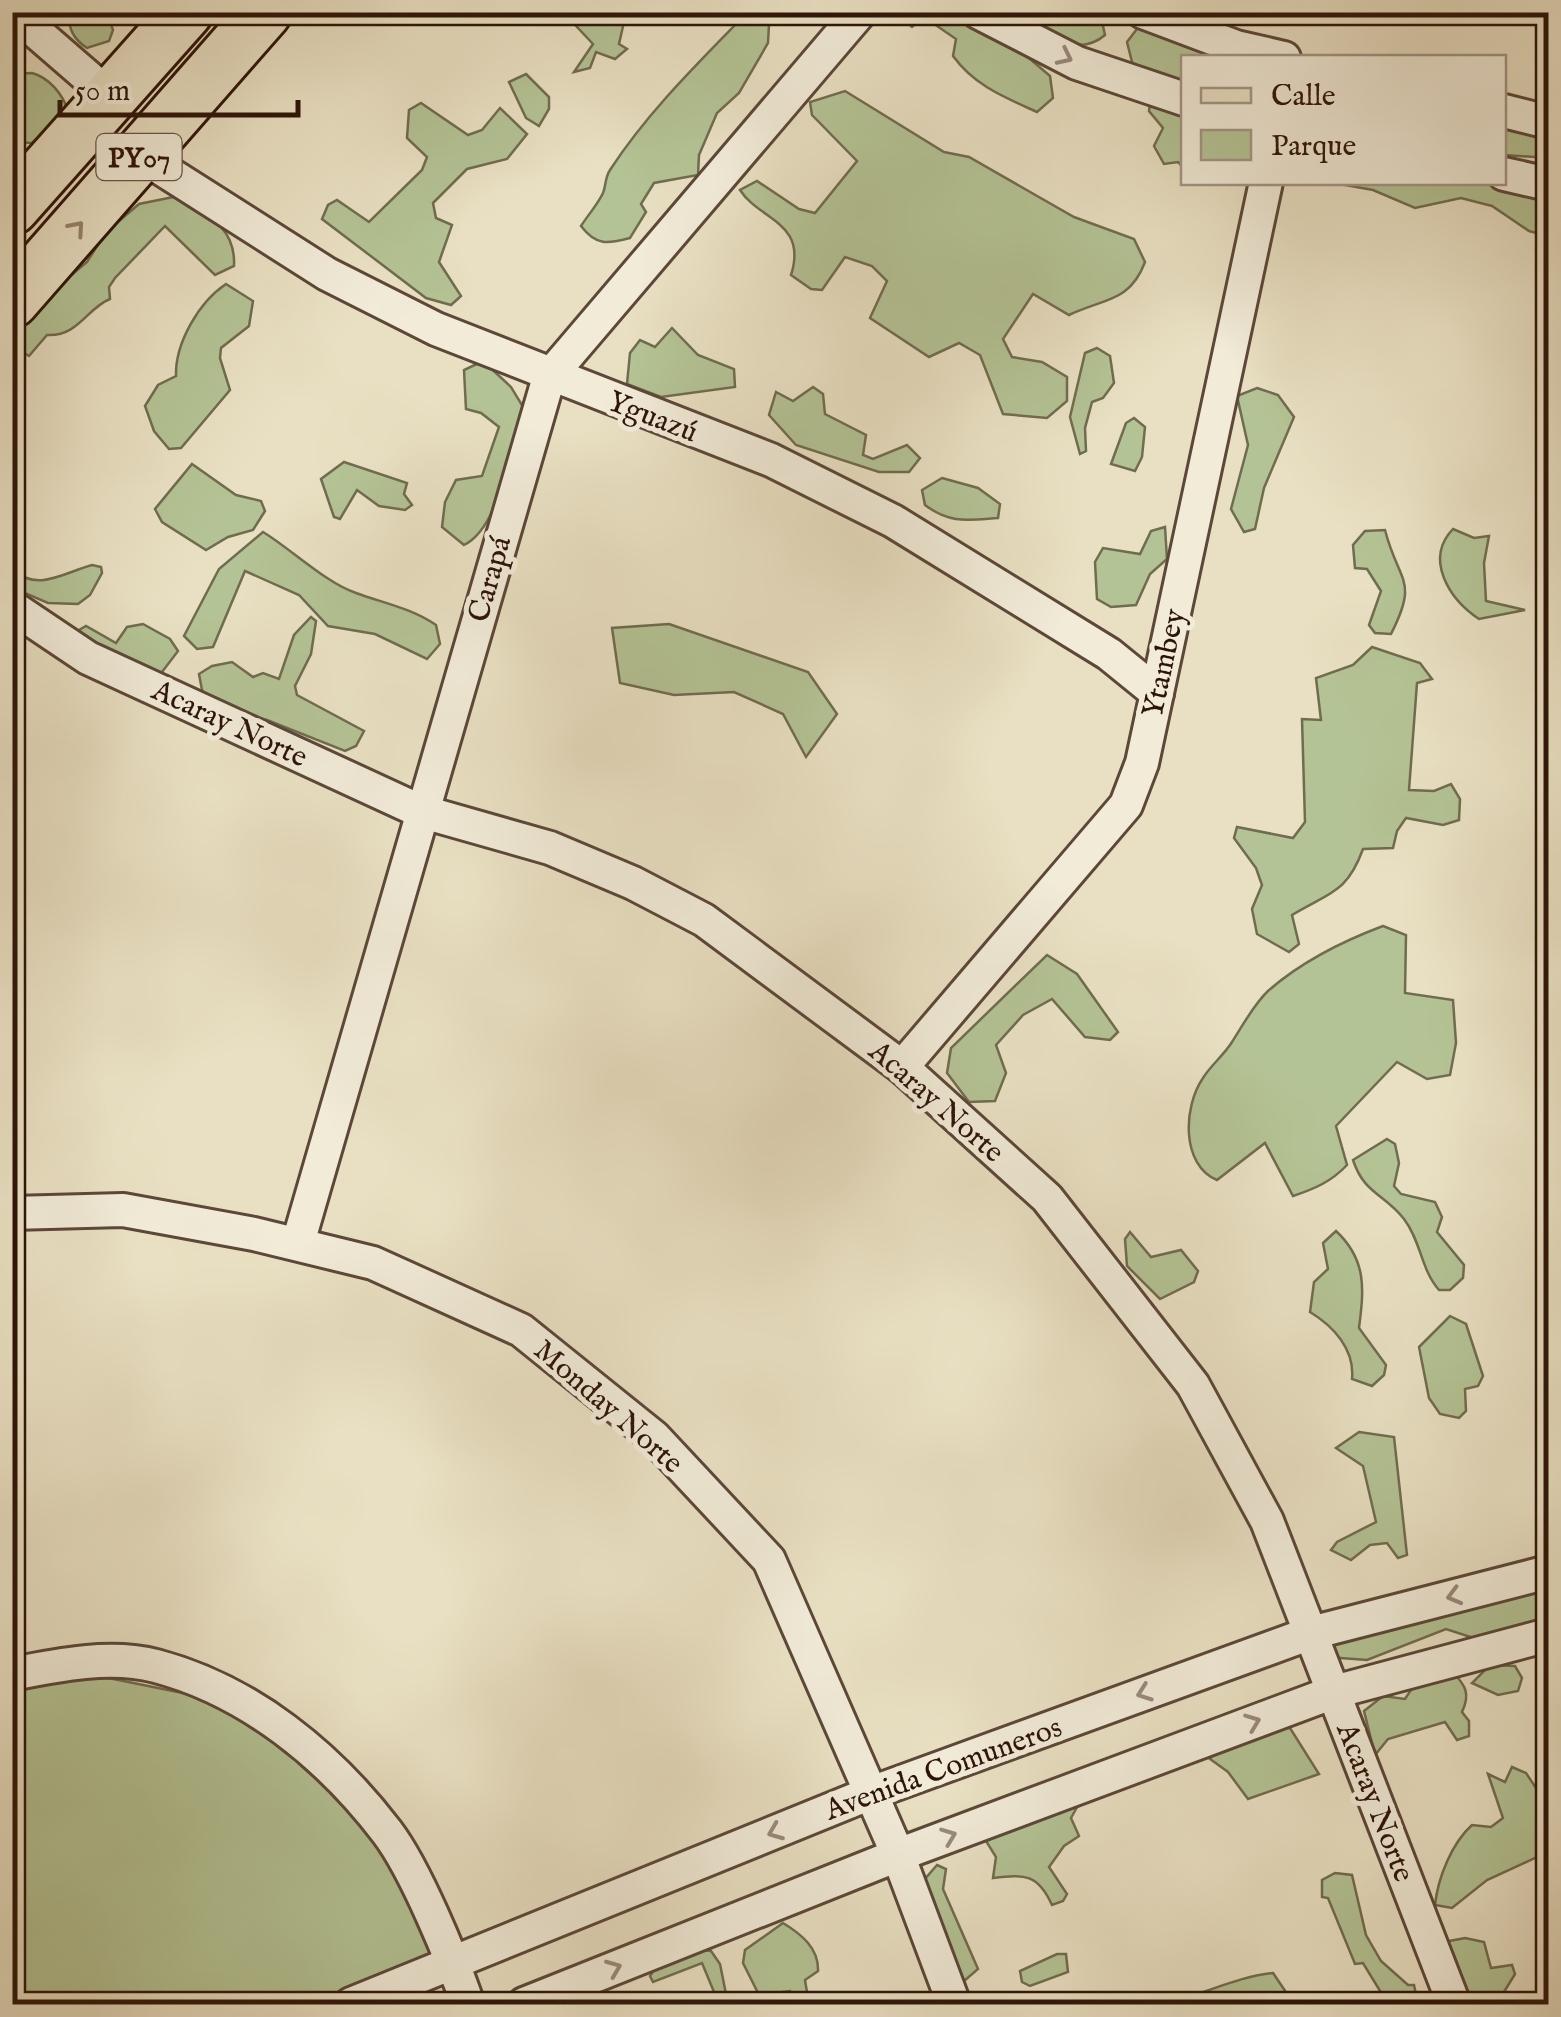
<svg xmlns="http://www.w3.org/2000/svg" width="1561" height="2017" viewBox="0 0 1561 2017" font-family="'IM FELL English',serif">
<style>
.green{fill:#b4c395;stroke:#706c4f;stroke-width:2.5}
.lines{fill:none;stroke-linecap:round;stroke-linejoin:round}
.minor-casing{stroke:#5c4738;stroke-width:38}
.primary-casing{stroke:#2d1409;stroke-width:58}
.minor{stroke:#f1ebd8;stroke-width:32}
.primary{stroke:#e9e0c3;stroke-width:52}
.oneway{stroke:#998a7b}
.oneway2{stroke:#94846f}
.labels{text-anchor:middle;stroke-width:10;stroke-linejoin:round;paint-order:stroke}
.shield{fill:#f1ebd8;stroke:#685447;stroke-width:2.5}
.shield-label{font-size:28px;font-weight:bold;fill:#2d1409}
.street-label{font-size:30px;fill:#2d1409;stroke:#f1ebd8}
</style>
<rect width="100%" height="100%" fill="#e9e0c3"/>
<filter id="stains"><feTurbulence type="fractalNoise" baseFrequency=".002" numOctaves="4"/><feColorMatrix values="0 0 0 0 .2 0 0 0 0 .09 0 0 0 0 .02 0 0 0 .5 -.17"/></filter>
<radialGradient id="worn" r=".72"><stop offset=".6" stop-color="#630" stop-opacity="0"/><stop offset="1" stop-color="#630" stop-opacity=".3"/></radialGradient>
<g class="green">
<path d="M68,13H107L113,30L109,41L87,48C73,39 69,29 68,13Z"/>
<polygon points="564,13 626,13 619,44 627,49 615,59 596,52 590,68 574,72 593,44"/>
<path d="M895,13H976L1050,76L1053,98L1037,112C1004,97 975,86 953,56L956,39L924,17L912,27Z"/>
<path d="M1001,13H1100L1105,35C1074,62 1033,28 1001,13Z"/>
<polygon points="1149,13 1252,57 1184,58 1183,167 1178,162 1164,164 1154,146 1163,128 1149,111 1152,88 1133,66 1127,42"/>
<path d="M737,23L769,24L768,43L739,93L717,113L699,155L698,175L654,183L641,204L646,212L630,238C608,244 596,246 581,226C588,215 598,204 603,193C606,186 605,177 610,170C645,116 692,69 737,23Z"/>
<path d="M32,73C50,78 62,94 68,110L32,143L15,142L12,74Z"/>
<polygon points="526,74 549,97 549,109 539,126 526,118 509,82"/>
<path d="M845,91L944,152L969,157L1074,217L1134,239L1145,262C1130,302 1105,298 1069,315L1033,294L1003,339L1012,357L1042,362L1067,377V401L1047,418L1003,414L980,355L959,343L929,357L870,318L887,281L872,266L845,257L822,290L811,289L791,275C808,222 759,220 740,190L757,181L799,209L815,213L857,161L812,115L810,102Z"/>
<polygon points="421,103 468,135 482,130 500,108 527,134 507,159 467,169 433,203 436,218 452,225 439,262 461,296 451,305 426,298 322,219 328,205 337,200 369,222 422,170 427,157 407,138 409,110"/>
<polygon points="1504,109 1548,122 1548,158 1504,155"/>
<polygon points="1504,182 1548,205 1548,236 1529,231 1492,206 1461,198 1415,208 1373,190 1334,183"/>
<path d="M178,196C207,215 236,227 234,266L215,275L165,226L115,278L109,287L110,299C87,308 78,337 47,335L29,356L17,349L13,334L32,308L87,262L106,232L139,204Z"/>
<path d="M226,284L253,301L249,326L221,348L220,358L230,390L181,448L169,449L154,431L145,406L158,385L176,376C175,343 199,302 226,284Z"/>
<polygon points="672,328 698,355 734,369 735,387 661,397 627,384 630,353 640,340 655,347"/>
<polygon points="1097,348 1110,356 1114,383 1103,398 1092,402 1085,428 1086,451 1080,454 1070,417 1085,353"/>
<path d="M483,361L511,387L525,410C510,446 501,527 464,545L442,527L445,502L456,480L482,476L499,427L481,413L466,409L464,370Z"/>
<polygon points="813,387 823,394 825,414 866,435 863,455 873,459 907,445 920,458 909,472 879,472 796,445 769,415 776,392 793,401"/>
<polygon points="1257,388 1278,395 1294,417 1264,488 1255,529 1244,532 1231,509 1248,445 1237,396"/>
<polygon points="1134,418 1145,427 1142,457 1135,471 1111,464 1126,423"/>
<polygon points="344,462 407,483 404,494 412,505 405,510 379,506 357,490 340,519 334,517 321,479"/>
<polygon points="192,464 236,495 261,501 265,511 253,530 228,537 206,550 162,522 155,509"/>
<path d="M942,478L978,488L1000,504L998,518C968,520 950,524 925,505L922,490Z"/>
<polygon points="1165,527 1167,559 1150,574 1136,605 1111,607 1097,599 1095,562 1103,548 1140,554 1151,531"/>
<path d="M1453,529L1474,538L1489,536L1484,563L1486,601L1525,610L1479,619C1449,599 1424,559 1453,529Z"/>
<path d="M1385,530C1399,584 1419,579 1391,634L1375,633L1369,625L1381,591L1367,569L1355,568L1353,545L1365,531Z"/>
<path d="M263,532C291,549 326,583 356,593C383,603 411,608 436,625L440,644L427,659L375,634L328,626L299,595L245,571L213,647L197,649L184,636L219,569Z"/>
<path d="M92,565L101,567L102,573L90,595L78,604L48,603L13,588V570C38,592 63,573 92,565Z"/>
<polygon points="311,617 316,621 311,654 295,686 297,695 364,731 356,746 345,751 267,720 216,707 202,690 199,674 212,666 232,662 253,677 263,673 279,679 294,635"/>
<polygon points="143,624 170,639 178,651 159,676 83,642 79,630 86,626 116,643 127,627"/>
<polygon points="669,624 808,672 837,714 806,757 783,714 734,692 674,695 620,683 612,628"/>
<path d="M1372,647L1420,663L1432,679L1417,683L1409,790L1434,791L1451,784L1460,799L1459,820L1443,825L1406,818L1397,831L1393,848L1363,849C1347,893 1330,892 1292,915L1299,944L1289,952L1257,934L1252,909L1262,885L1256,868L1234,838L1237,827L1293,838L1305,822L1302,719L1321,720L1316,678L1353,665Z"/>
<path d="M1383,926L1406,935L1405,993L1453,1000L1456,1043L1450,1075L1427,1079L1397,1062L1336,1126L1347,1165C1331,1182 1314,1189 1293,1196L1265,1143L1217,1180C1181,1165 1183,1107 1203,1078C1211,1065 1224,1055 1232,1042C1243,1025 1254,1004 1268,991C1301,962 1343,941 1383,926Z"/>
<polygon points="1047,955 1077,974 1118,1032 1110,1040 1085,1037 1052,999 1023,1015 996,1045 1006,1073 995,1101 969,1102 947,1073 951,1048"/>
<path d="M1387,1139L1395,1144L1399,1163L1394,1186L1401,1194L1435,1202L1442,1217L1437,1232L1464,1265L1463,1278L1450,1290H1439C1421,1270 1421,1241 1404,1219C1385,1194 1364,1194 1353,1160Z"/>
<path d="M1336,1231C1367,1260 1364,1289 1359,1328L1386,1365L1384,1375L1372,1386L1352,1379C1355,1349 1333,1326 1310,1312L1314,1282L1328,1269L1323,1243Z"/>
<polygon points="1130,1232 1151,1257 1181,1250 1198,1271 1194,1282 1160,1299 1127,1266 1125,1239"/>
<polygon points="1450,1316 1466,1324 1483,1376 1478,1386 1465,1389 1466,1411 1459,1418 1440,1414 1429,1398 1419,1347"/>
<polygon points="1359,1432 1394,1437 1407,1555 1398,1558 1387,1543 1370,1545 1351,1560 1331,1550 1337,1542 1376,1522 1363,1466 1336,1448"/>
<polygon points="1548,1556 1548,1648 1486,1642 1446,1629 1367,1660 1327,1657 1322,1630"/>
<polygon points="1490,1665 1515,1666 1522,1678 1518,1691 1498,1695 1472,1683"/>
<polygon points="69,1670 237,1704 382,1839 445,1959 330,2004 13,2004 13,1682"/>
<path d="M1452,1671C1465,1685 1471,1693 1462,1712L1469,1721V1736L1457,1740L1445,1722L1388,1739L1375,1755L1364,1711L1383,1696L1405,1699L1415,1684Z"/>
<polygon points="1277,1727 1290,1728 1319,1774 1248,1799 1228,1772 1210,1759 1216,1749 1259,1738"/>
<path d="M1512,1767L1526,1773L1538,1791L1548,1782V1852L1487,1880L1452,1908L1435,1905C1438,1877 1452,1843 1472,1825L1491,1827L1503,1818L1488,1774L1505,1782Z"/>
<path d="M1081,1800L1071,1818L1079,1836L1064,1846L1049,1867L1067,1894L1063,1901L1052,1905C1038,1874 1025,1874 993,1878L996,1857L981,1833Z"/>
<polygon points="937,1865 946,1869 943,1889 978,1969 963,1982 928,1904 925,1879"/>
<polygon points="1335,1873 1352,1875 1366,1935 1381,1961 1408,1985 1414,1985 1418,2004 1388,2004 1363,1963 1355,1964 1328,1898 1322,1897 1322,1880"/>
<path d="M783,1923C801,1934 819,1948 818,1971L805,1980L809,2004H800L790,1991L759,1995L743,1963L745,1950Z"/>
<polygon points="1465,1938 1484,1942 1491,1968 1512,1965 1515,1974 1504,1992 1482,1998 1458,1990 1444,1942"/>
<polygon points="689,1949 711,1951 720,1964 728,2004 719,2004 702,1963 653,1982 650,1976 655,1968"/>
<polygon points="1057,1954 1066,1954 1068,1972 1030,1986 1022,1982 1020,1971"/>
<path d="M1273,1973L1294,2004H1158C1198,1998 1233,1977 1273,1973Z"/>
</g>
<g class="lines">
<defs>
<g id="minor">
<polyline points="13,12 111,97"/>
<polyline points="978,12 1077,63 1184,99"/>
<polyline points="1143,12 1236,47 1284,58"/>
<polyline points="1504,111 1548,122"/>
<polyline points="140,155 327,274 436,329 771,460 893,521 1109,654 1157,693"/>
<polyline points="1504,174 1548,184"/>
<polyline points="12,607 88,658 420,811 550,848 633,883 704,920 902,1067 1047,1198 1193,1385 1267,1521 1454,2004"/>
<polyline points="902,1067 1126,805 1142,763 1266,182"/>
<polyline points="12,1213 123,1210 254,1234 373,1263 521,1330 654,1437 769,1560 898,1855 954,2004"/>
<polyline points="298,1243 549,377 860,12"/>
<path d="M12,1674C57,1665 111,1654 156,1666C250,1691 329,1756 387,1832C416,1870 452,1959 468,2004"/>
<polyline points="351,2004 871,1793 1311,1633 1548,1572"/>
<polyline points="524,2004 898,1855 1334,1692 1548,1635"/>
</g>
<g id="primary">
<polyline points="12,208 186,12"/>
<polyline points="12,301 265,12"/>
</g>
</defs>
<use href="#minor" class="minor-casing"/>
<use href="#primary" class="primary-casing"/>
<use href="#minor" class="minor"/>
<use href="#primary" class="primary"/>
</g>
<defs><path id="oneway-chevron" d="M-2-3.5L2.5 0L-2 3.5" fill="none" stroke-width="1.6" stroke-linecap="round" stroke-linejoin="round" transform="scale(2.5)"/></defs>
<g class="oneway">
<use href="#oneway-chevron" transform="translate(1065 57) rotate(26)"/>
<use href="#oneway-chevron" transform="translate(1454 1596) rotate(165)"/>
<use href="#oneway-chevron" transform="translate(1144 1693) rotate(160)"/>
<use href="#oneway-chevron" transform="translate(1253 1722) rotate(-21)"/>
<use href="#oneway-chevron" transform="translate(775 1832) rotate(158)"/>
<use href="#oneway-chevron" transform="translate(949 1836) rotate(-21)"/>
<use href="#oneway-chevron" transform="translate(614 1968) rotate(-22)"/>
</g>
<use class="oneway2" href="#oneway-chevron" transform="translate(77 228) rotate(-49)"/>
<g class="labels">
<rect class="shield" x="96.5" y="134" width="85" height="46" rx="8"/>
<g class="shield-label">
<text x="139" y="167">PY07</text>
</g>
<g class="street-label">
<text transform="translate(653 416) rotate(21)" y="10">Yguazú</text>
<text transform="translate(489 579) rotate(-74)" y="10">Carapá</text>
<text transform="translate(1163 663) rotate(-78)" y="10">Ytambey</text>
<text transform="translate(230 723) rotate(25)" y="10">Acaray Norte</text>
<text transform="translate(937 1101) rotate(41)" y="10">Acaray Norte</text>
<text transform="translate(609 1406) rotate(41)" y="10">Monday Norte</text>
<text transform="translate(943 1768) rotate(-20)" y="10">Avenida Comuneros</text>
<text transform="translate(1376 1802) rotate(69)" y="10">Acaray Norte</text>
</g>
</g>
<rect width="1561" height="2017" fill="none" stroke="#e9e0c3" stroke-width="50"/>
<rect x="15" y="15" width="1531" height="1987" fill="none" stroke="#2d1409" stroke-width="5"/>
<rect x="25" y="25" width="1511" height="1967" fill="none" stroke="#2d1409" stroke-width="2.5"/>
<rect x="1181" y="55" width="325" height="130" fill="#f1ebd8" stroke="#a39585" stroke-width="2.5"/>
<rect x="1201" y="88" width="50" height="15" fill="#e9e0c3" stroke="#a39585" stroke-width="2.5"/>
<text x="1271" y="105" font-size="30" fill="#2d1409">Calle</text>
<rect x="1201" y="130" width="50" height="30" fill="#b4c395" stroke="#a39585" stroke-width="2.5"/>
<text x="1271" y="155" font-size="30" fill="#2d1409">Parque</text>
<path d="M60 100v15h238v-15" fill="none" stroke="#2d1409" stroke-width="5"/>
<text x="75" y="100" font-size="30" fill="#2d1409" stroke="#f1ebd8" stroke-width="8" paint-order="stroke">50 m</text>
<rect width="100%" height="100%" filter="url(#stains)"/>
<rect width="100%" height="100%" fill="url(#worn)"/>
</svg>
